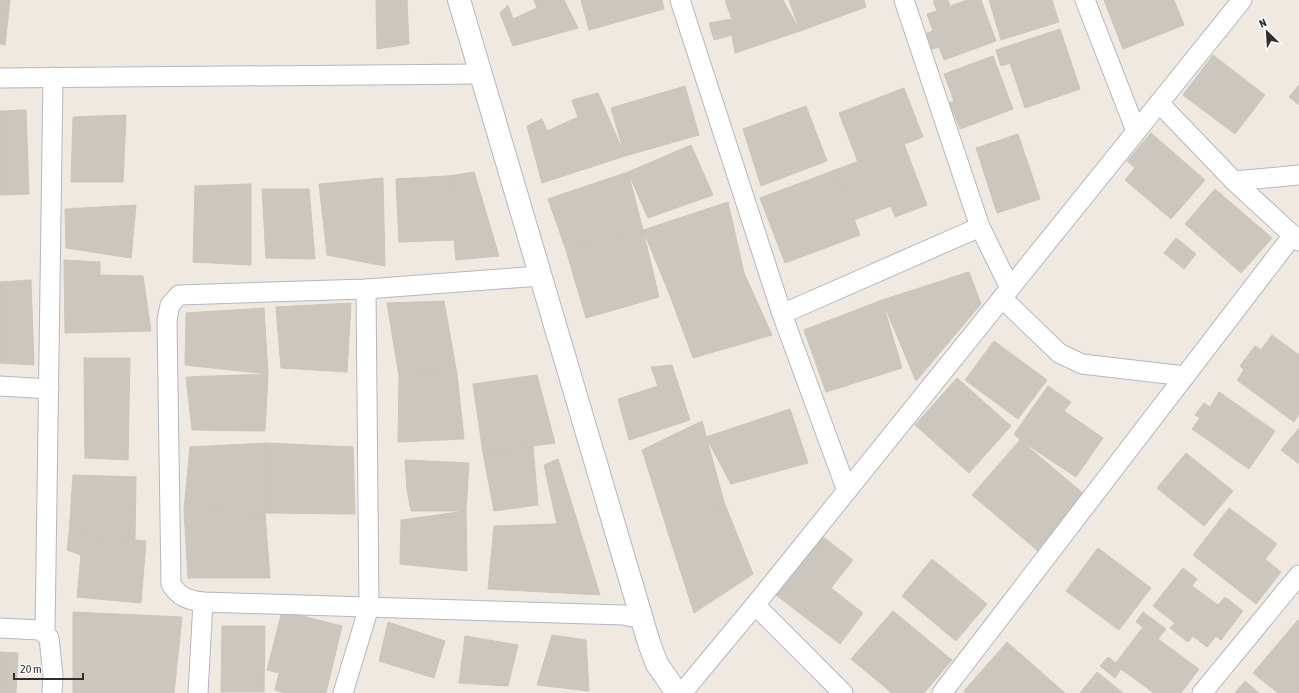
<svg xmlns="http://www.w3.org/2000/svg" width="1299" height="693" viewBox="0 0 1299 693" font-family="'Asap Condensed',sans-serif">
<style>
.building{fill:#cbc7bf;stroke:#cbc5ba}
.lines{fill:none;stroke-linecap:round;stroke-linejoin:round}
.minor-casing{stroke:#b4b7c1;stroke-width:21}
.tertiary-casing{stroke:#b4b7c1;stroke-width:24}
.minor{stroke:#fff;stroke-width:19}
.tertiary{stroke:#fff;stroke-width:22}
</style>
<rect width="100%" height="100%" fill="#efe9e1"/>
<g class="building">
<polygon points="0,0 10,0 5,45 0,44"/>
<polygon points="376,0 407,0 409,44 377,49"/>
<polygon points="534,0 564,0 578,28 513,46 500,13 508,5 513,19 537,8"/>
<polygon points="581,0 662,0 664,9 589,30"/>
<polygon points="727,0 783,0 800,31 735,53 732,35 714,40 709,23 732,19 725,1"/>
<polygon points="789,0 864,0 866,7 800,31"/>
<polygon points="937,0 948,0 950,6 967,0 981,0 996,41 944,60 939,47 929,50 924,34 933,31 927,14 937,11 933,1"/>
<polygon points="989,0 1052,0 1059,22 1001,40"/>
<polygon points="1104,0 1174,0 1184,25 1123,49"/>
<polygon points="1060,29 1080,89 1025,108 1010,63 1001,66 996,50"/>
<polygon points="1213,55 1265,95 1235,134 1183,95"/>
<polygon points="993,56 1013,109 960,129 954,113 950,115 946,104 954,101 944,74"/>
<polygon points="1299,85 1299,105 1289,97"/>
<polygon points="685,86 699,135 625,156 611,108"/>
<polygon points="904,88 923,137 858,162 839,113"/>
<polygon points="598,93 625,156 542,183 527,126 542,119 547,131 578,117 572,100"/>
<polygon points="806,106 827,161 761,186 743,129"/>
<polygon points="26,110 29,194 0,195 0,111"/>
<polygon points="126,115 123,182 71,182 73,117"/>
<polygon points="1151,133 1205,180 1171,219 1125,180 1135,168 1127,161"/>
<polygon points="1018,134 1040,199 997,213 976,148"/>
<polygon points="904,144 927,205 895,217 891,206 854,220 835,170"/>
<polygon points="691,145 713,195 648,218 628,172"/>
<polygon points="835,170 860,235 785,263 760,198"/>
<polygon points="474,172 499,256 456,260 448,176"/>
<polygon points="628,172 643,230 566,250 548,199"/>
<polygon points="448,176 453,240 399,242 396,179"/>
<polygon points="383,178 385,266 327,255 319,184"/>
<polygon points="251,184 251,265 193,262 195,186"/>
<polygon points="262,189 309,189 315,259 266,258"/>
<polygon points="1215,189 1272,238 1241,273 1185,224"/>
<polygon points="728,202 744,273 671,298 643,230"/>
<polygon points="136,205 131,258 66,248 65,209"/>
<polygon points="643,230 659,297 586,318 566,250"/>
<polygon points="1176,238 1196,254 1184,269 1164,253"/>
<polygon points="64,260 100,262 100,275 143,276 151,331 65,333"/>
<polygon points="969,272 981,304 916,381 882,300"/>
<polygon points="744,273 772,335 693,358 671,298"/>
<polygon points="31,280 34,365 0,363 0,282"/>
<polygon points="882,300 902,368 826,392 804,330"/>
<polygon points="444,301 457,374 399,376 387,303"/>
<polygon points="351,303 347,372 281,368 276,307"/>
<polygon points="264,308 268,374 185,365 186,313"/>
<polygon points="1272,335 1299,355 1299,414 1294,422 1237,380 1244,370 1240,366 1255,346 1261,350"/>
<polygon points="994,341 1047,380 1018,419 965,380"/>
<polygon points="84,358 130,358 128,460 85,458"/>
<polygon points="672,365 690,420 629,440 618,399 658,386 651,367"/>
<polygon points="268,374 265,431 192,430 186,377"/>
<polygon points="457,374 464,439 398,442 399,376"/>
<polygon points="537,375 555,443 483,453 473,384"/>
<polygon points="957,378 1011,426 969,473 915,425"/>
<polygon points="1048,386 1071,402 1064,411 1103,438 1076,477 1020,440 1014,434"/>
<polygon points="1219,392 1275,431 1249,469 1192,429 1200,418 1195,415 1204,403 1210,407"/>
<polygon points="790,409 808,463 731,484 706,437"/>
<polygon points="702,421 724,502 666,526 642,450"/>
<polygon points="1299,428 1299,464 1281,450"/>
<polygon points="1020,440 1085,495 1038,551 972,495"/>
<polygon points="266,443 265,513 184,510 190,447"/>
<polygon points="266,443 353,447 355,514 265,513"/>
<polygon points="533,446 538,505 494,511 483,453"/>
<polygon points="1186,453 1233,491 1204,526 1157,488"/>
<polygon points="558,459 600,595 488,589 494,526 557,524 544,465"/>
<polygon points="405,460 469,463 466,511 411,511 407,490"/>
<polygon points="73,475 136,477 135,540 69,534"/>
<polygon points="724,502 753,574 694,613 666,526"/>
<polygon points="1229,508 1277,544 1265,559 1281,572 1256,604 1193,555"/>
<polygon points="184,510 265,513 270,578 188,578"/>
<polygon points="466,511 467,571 400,564 401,520"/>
<polygon points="69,534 146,541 141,603 77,597 81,555 67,550"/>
<polygon points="822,536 853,560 831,588 863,613 840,644 776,595"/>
<polygon points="1098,548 1151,588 1119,630 1066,591"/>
<polygon points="932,559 987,604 956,641 902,596"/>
<polygon points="1183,568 1197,579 1192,586 1218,605 1225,597 1243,611 1221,640 1216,636 1207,647 1193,636 1188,642 1170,628 1175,623 1153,606"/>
<polygon points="282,611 342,626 326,693 285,693 275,690 279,673 267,670"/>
<polygon points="893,611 952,660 924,693 892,693 851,659"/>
<polygon points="73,612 182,617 174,693 73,693"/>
<polygon points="1143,612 1166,629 1158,639 1199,669 1181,693 1154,693 1121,669 1115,678 1100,666 1108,657 1116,663 1143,627 1136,622"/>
<polygon points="1298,620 1299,621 1299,693 1278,693 1253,673"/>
<polygon points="388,622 445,641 434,678 379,661"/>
<polygon points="222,626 265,626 264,692 221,692"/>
<polygon points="552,635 586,640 589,691 537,685"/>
<polygon points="465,636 518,645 508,686 459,683"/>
<polygon points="1007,642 1065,693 966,693 964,691"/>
<polygon points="0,652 18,653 16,693 0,693"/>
<polygon points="1097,672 1123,693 1080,693"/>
<polygon points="1245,681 1259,693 1235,693"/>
</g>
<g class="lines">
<defs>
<g id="minor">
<polyline points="680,0 782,314 847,491"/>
<polyline points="904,0 980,227 1010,288"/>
<polyline points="1085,0 1136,131"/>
<polyline points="0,78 481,74"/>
<polyline points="1159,103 1234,181 1299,241"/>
<polyline points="1234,181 1299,175"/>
<path d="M540,276L366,289L179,295L170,305L167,320L171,584C179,597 188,600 203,602L623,615L642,619"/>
<polyline points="1002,298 1059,353 1082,364 1185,376"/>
<polyline points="782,314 980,227"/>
<polyline points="0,386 49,389"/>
<polyline points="755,605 843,693"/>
<polyline points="0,628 40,630 49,638 53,676 52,693"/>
<polyline points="45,633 53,77"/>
<polyline points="198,693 203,602"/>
<polyline points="343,693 369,607 366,289"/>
<polyline points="682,693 755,605 1242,0"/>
<polyline points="942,693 1293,235"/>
<polyline points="1202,693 1299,575"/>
</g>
<polyline id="tertiary" points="459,0 649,643 657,664 677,693"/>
</defs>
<use href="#minor" class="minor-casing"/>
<use href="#tertiary" class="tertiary-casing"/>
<use href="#minor" class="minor"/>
<use href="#tertiary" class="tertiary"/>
</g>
<g transform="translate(1267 32) rotate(335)" stroke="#ffffff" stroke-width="3" paint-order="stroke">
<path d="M0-3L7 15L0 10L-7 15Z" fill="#2e2e2e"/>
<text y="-6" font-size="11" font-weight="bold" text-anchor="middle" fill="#2e2e2e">N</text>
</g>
<path d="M14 673v6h69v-6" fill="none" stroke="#2e2e2e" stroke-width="2"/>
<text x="20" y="673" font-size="12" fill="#2e2e2e" stroke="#ffffff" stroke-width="3" paint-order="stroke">20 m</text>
</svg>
